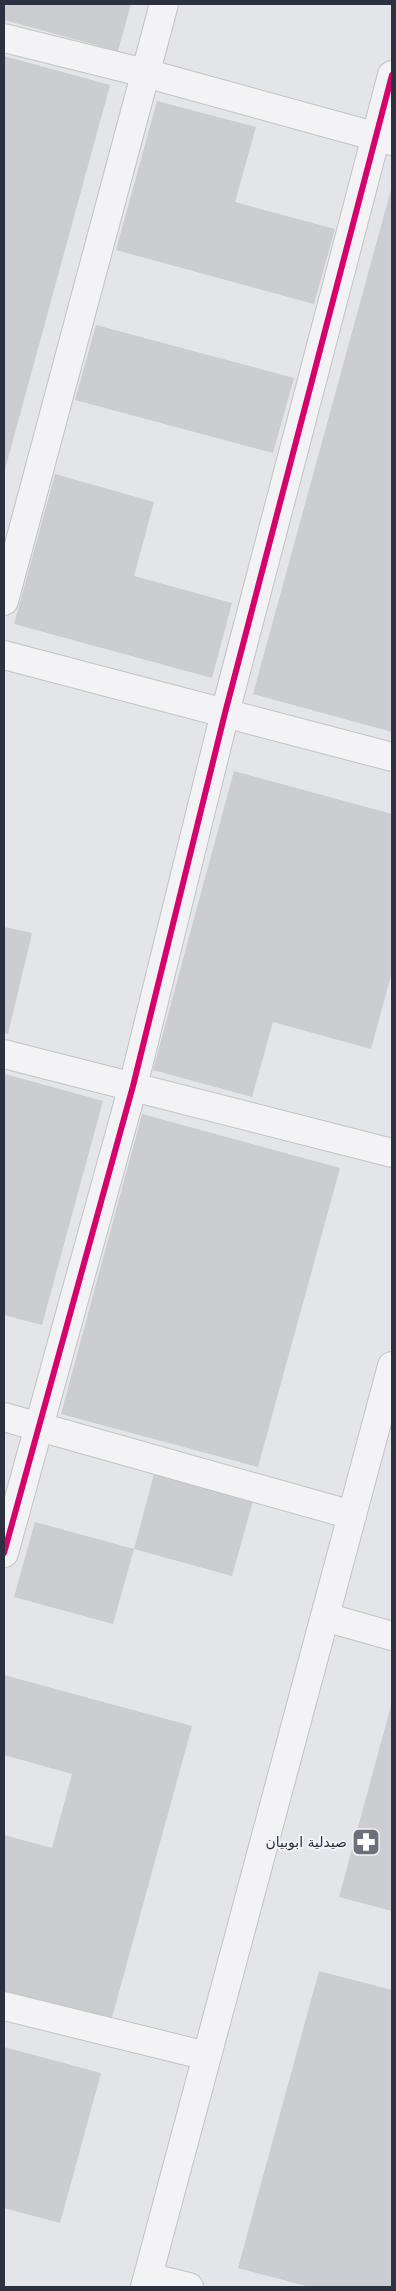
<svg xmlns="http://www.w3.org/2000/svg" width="396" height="2291" viewBox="0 0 396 2291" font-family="'DejaVu Sans',Cairo,sans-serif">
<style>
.building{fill:#cccdd0}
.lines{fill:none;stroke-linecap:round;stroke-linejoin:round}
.minor-casing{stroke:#c2c3c6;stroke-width:30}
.minor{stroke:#f3f3f5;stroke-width:28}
.cycleway-casing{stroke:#f2f3f7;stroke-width:9}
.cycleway{stroke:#d6006c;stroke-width:6}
.labels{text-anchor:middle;stroke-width:4;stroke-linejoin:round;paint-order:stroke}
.poi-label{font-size:14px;fill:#2b3141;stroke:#f2f3f7;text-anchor:end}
</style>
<rect width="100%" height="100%" fill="#e4e5e8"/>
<g class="building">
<polygon points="4,4 131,4 118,51 4,20"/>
<polygon points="4,56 110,85 4,473"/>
<polygon points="157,101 256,127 235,202 335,229 314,304 116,250"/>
<polygon points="392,186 392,732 253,694"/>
<polygon points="96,325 294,378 273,453 75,400"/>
<polygon points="55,474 154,502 134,576 232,603 212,678 14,624"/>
<polygon points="234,771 392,814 392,972 371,1049 273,1022 252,1097 153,1070"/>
<polygon points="4,927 32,933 8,1034 4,1033"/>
<polygon points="5,1074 103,1101 42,1325 4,1315"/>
<polygon points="142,1114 340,1168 258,1467 61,1414"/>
<polygon points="154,1474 253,1501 232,1576 134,1549 113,1624 14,1597 35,1522 134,1549"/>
<polygon points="4,1675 192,1726 110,2025 4,1996 4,1835 52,1848 72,1774 4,1755"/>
<polygon points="392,1702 392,1911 339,1897"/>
<polygon points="319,1971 392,1990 392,2287 310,2287 238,2268"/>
<polygon points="4,2047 101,2073 60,2223 4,2208"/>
</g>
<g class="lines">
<defs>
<g id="minor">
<polyline points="4,38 145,73 392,141"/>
<polyline points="4,601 164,4"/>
<polyline points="4,655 392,757"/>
<polyline points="4,1054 392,1153"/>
<polyline points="4,1417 352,1515"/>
<polyline points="4,1553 133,1086 225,713 392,75"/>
<polyline points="325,1617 392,1636"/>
<polyline points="4,2006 207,2056"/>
<polyline points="148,2277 189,2287"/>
<polyline points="145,2287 392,1366"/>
</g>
</defs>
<use href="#minor" class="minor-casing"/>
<use href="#minor" class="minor"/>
<defs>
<polyline id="cycleway" points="4,1553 133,1086 225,713 392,75"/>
</defs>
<use href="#cycleway" class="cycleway-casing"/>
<use href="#cycleway" class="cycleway"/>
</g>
<defs>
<symbol id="pharmacy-square" viewBox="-11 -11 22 22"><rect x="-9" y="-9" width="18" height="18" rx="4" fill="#6c707b" stroke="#f2f3f7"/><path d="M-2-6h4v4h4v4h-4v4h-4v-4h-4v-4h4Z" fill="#fff"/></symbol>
</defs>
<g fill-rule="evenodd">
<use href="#pharmacy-square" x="350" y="1826" width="32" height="32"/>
</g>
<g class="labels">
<g class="poi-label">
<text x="347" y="1847">صيدلية ابوبيان</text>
</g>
</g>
<rect width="396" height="2291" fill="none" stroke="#2b3141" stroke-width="10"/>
</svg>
